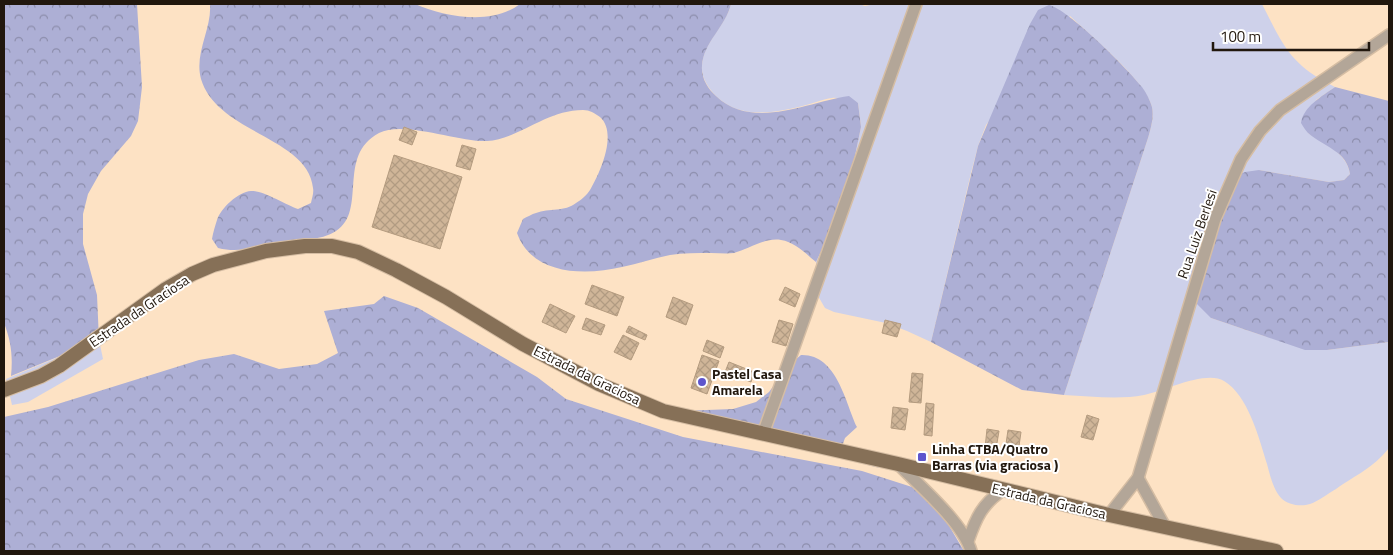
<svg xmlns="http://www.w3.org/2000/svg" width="1393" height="555" viewBox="0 0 1393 555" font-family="'Titillium Web',sans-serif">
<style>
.green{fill:#ced1ea}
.forest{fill:url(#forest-crowns)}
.building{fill:url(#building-cross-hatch);stroke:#b49b7f}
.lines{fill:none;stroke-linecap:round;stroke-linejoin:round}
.minor-casing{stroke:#d5bda3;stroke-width:14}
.major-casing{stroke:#d5bda3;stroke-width:16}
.minor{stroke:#b3a698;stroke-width:11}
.major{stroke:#867057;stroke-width:14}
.poi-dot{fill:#5e55cd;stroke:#fff;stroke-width:2}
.labels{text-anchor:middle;stroke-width:4;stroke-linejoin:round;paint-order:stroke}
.street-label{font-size:14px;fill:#21170d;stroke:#fff}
.poi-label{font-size:14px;font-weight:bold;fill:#21170d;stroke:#fff;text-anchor:start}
</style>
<defs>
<pattern id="forest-crowns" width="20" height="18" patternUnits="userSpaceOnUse" patternTransform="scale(1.25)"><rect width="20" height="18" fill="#adafd5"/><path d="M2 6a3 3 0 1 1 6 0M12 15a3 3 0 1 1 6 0" fill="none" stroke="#8c8dab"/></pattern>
<pattern id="building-cross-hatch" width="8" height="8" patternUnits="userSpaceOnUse" patternTransform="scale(1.25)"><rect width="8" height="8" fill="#cfb598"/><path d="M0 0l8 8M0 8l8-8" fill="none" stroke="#b19b82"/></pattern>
</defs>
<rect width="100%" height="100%" fill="#fde2c4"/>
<g class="green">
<path d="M731,4H859L865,6L875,4H1262C1273,25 1283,50 1302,66C1312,75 1324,81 1335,87L1316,100L1308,133C1324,143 1347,153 1350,174L1344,180L1329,182L1259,170L1211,318L1264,336L1327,350L1389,342V448C1372,469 1357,474 1336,489C1327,494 1319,501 1310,504C1301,507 1288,505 1281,498C1273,489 1270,475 1267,464C1259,438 1248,395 1224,381C1206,370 1164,391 1144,395C1118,400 1090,396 1064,395L1148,138C1151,128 1155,115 1151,104C1142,78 1091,36 1070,16L986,125L978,146L971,173L931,342L907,331L886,323L834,312L825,308L818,296L816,262L836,220L851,175L861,127L858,103C850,101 840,97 832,98C823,99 814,103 806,105C775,113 741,120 716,96C708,88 701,77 702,66C703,42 726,26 731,4Z"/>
<polygon points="99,340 103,359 28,402 12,405 6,379"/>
</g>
<g class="forest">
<path d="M4,4H137L142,87L138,121L131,136L101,171L88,194L83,214V244L97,295L99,340L11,376C13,356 11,341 4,323Z"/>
<path d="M210,4H415C446,17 491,26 520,4H731C726,26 703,43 702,66C701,78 708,89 716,96C753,131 807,102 849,96L858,103L861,127L851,175L836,220L816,262C806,254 795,242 781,240C766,237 749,249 734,253C727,254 719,253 711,253C697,253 684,253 670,255C654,258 638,264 622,267C584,276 532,275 517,233L523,219C527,217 532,214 536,213C549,208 565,212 576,203C581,200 587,195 590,190C600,173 618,133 600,117C594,113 590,110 583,110C546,110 519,139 487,141C458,142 403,120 379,133C336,156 368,210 336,231C321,241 297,240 280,242C257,245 242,254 218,248L212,239C213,233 215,226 217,220C221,208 238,192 251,191C262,190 286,205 298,209L311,203C312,198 314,193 313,188C308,137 217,133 201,79C194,53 212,29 210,4Z"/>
<path d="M1049,5C1068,9 1128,69 1142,87C1145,91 1149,98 1151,104C1155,114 1151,128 1148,138L1064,395L1022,390L931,342L978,146L1030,24L1038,10Z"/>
<path d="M1335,87L1389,101V342L1327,350H1305L1211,318L1197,304L1194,287L1235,177L1245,172L1259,170L1329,182L1344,180L1350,174C1347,151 1324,147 1308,133C1305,130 1303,126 1301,123C1303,107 1322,96 1335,87Z"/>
<polygon points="384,296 418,308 537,377 566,399 683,437 862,471 912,487 942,514 964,551 4,551 4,417 48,407 199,360 234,354 279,369 317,364 338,353 324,311 374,304"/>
<path d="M801,355C837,354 845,402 857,427L845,438L841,449L844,454L880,468L755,436L680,411L733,409L756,402L769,392L789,365Z"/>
</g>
<g class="building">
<polygon points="404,127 417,132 412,145 399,140"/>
<polygon points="462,145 476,149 470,170 456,166"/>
<polygon points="394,155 462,177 440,249 372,227"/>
<polygon points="592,285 624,297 617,316 585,304"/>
<polygon points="785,287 800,294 795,307 779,300"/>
<polygon points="673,297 693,305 686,325 666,317"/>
<polygon points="550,304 575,316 566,333 542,322"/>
<polygon points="586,318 605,325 601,335 582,329"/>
<polygon points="779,320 793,324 786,346 772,342"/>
<polygon points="885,320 901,324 897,337 882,333"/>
<polygon points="629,326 647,335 645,340 626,332"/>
<polygon points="623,335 639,343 631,360 614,352"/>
<polygon points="707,340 724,347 720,358 703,351"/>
<polygon points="702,355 719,361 707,394 691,388"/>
<polygon points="729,362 754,372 751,382 725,372"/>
<polygon points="912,373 923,374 921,403 909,402"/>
<polygon points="926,403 934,404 932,436 924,435"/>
<polygon points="893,407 908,409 905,430 891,428"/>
<polygon points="1087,415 1099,419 1093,440 1081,437"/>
<polygon points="987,429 999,431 996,449 985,448"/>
<polygon points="1008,430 1021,432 1018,453 1005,451"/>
</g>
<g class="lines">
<defs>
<g id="minor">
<polyline points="763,434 916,4"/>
<path d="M898,464C919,485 963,523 971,551"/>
<polyline points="1138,478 1165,527"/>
<polyline points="1109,515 1138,478 1215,219 1241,159 1260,131 1280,110 1389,35"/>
<path d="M968,541C976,518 982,504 1003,490"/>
</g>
<polyline id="major" points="4,390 41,376 59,366 166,289 192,274 213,265 266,251 305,246 332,246 358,252 396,270 446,297 523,344 599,384 663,411 898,464 1109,515 1276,551"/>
</defs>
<use href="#minor" class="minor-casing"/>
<use href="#major" class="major-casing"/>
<use href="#minor" class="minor"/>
<use href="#major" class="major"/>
</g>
<g class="poi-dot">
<circle cx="702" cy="382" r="5"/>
<rect x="917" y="452" width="10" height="10" rx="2.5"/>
</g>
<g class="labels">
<g class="street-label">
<text transform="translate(1197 234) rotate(-71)" y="5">Rua Luiz Berlesi</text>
<text transform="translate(139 311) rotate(-34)" y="5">Estrada da Graciosa</text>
<text transform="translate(587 375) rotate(26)" y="5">Estrada da Graciosa</text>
<text transform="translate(1049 501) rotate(13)" y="5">Estrada da Graciosa</text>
</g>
<g class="poi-label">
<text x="712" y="379">Pastel Casa<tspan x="712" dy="16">Amarela</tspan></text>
<text x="932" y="454">Linha CTBA/Quatro<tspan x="932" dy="16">Barras (via graciosa )</tspan></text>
</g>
</g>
<rect width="1393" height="555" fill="none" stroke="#21170d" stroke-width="10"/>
<path d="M1213 42v8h156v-8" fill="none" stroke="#21170d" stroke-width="2.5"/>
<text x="1220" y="42" font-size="15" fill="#21170d" stroke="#ffffff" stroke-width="4" paint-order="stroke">100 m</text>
</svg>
